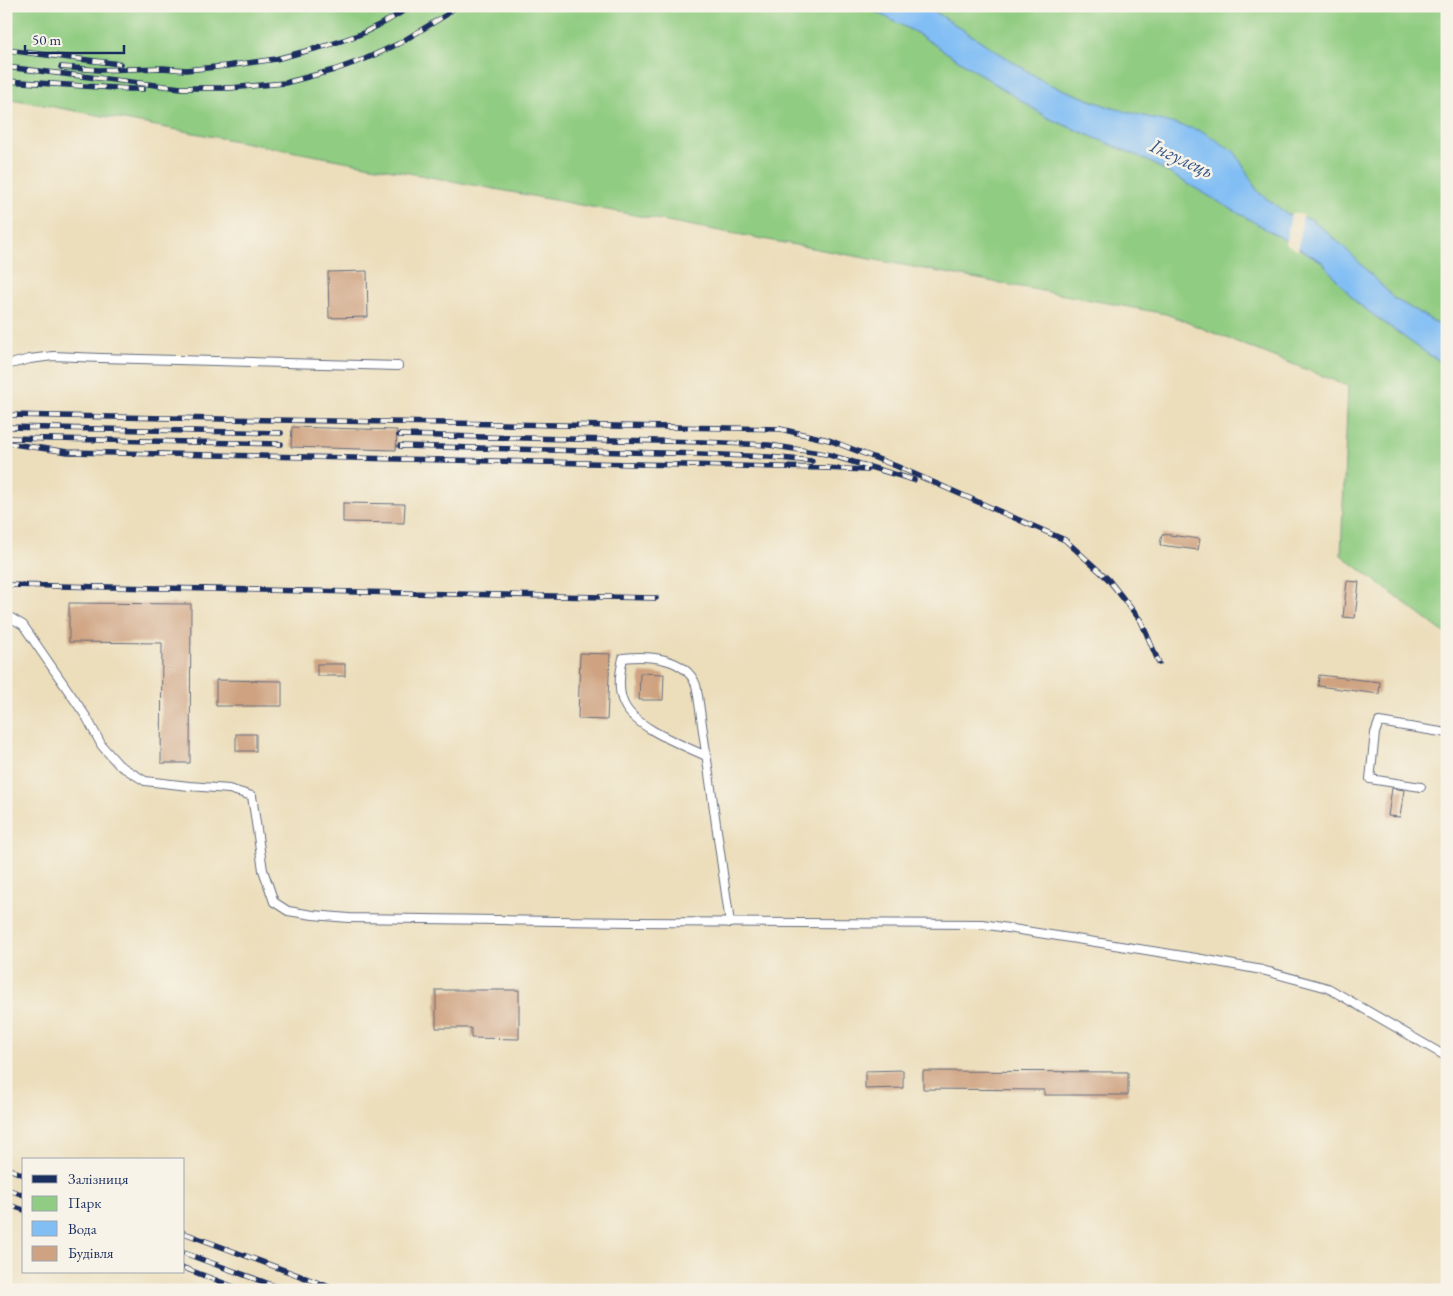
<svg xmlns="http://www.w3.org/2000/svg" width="1453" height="1296" viewBox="0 0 1453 1296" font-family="'EB Garamond',serif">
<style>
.green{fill:#90cc81;stroke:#567e70}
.water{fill:#81bef4;stroke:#4e76a9}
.pier{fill:#ecdebb}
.building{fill:#cfa381}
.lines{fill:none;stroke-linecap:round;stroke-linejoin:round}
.service-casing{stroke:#646c7f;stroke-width:10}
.service{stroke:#fff;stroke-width:8}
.rail-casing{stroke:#1b2f5e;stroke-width:5.5}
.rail{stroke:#f7f3e8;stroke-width:4;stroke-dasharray:11;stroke-linecap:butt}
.labels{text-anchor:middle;stroke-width:5;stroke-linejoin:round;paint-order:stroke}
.water-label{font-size:20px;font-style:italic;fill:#345384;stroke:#f7f3e8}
</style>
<rect width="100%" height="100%" fill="#f7f3e8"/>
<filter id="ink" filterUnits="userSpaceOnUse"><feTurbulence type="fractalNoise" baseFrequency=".02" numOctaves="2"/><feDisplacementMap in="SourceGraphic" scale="10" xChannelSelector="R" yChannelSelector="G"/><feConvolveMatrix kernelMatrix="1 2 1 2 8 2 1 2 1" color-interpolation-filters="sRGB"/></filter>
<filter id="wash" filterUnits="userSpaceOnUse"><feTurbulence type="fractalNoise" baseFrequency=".0096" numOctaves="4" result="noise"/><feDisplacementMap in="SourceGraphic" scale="20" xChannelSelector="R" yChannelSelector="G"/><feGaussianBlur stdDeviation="1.12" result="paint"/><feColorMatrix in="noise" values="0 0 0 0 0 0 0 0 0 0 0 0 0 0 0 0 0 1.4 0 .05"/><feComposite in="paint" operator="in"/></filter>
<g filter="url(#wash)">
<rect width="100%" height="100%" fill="#ecdebb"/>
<g class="green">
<polygon points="6,6 864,6 915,32 1048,118 1145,159 1321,261 1357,303 1429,355 1447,364 1447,635 1341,555 1348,386 1166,314 6,98"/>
<polygon points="926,6 1447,6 1447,329 1395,299 1343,246 1311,219 1287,214 1258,192 1235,152 1109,107 1046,83"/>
</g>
<polygon class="water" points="864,6 926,6 1046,83 1109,107 1202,131 1235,152 1258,192 1287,214 1311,219 1343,246 1395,299 1447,329 1447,364 1429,355 1357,303 1321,261 1145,159 1048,118 915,32"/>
<polygon class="pier" points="1291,213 1303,215 1298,251 1286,244"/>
<g id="blocks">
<g class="building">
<polygon points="367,271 368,317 329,318 328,272"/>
<polygon points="292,427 397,430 396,450 291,447"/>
<polygon points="343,503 405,504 404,523 343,522"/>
<polygon points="1162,534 1200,539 1198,550 1160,545"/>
<polygon points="1347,581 1359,582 1355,618 1343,617"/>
<polygon points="69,603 191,604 190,763 161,763 162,643 69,642"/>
<polygon points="580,653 610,654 607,720 578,719"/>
<rect x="317" y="664" width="28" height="12"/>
<polygon points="640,673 664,674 663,700 639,700"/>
<polygon points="1319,675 1380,682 1379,694 1318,686"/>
<polygon points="216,680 282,681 282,706 216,706"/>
<rect x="236" y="734" width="20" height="17"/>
<polygon points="1392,788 1404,790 1400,817 1388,816"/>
<polygon points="436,990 519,990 519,1039 471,1038 471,1028 436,1028"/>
<polygon points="903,1070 903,1088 865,1089 865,1071"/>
<polygon points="923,1071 1128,1072 1128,1095 1044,1095 1044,1090 923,1089"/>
</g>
</g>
</g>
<g filter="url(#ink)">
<use href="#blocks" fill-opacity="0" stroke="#646c7f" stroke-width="1"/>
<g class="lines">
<defs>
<g id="service">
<polyline points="6,365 30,359 53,356 101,358 398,366"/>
<polyline points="6,615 23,625 87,718 102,746 119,765 145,781 189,786 229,789 252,796 263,870 274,902 288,911 313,915 349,918 634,922 982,924 1196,958 1262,970 1328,988 1447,1057"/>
<path d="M706,756C683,745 635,728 624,704C617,690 620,672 623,658C648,655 685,657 696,685C697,688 697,693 698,696L730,923"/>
<polyline points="1421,787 1370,779 1375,733 1379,722 1447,733"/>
<polyline points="1444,1290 1447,1286"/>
</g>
</defs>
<use href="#service" class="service-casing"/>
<use href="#service" class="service"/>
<defs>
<g id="rail">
<polyline points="6,50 120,64"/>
<polyline points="6,67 181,88 230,88 285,83 334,70 365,59 398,44 446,15 456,6"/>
<polyline points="61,67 99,70 163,68 186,70 226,66 276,59 329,45 361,34 387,21 412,6"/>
<polyline points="6,81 130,89 143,89"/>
<polyline points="6,415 780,429 829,440 896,466 1065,540 1108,579 1141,621 1159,663"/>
<polyline points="6,427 281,433"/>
<polyline points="399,435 702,442 769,445 826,454 914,480"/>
<polyline points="9,438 281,444"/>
<polyline points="6,443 68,452 824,468 867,470"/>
<polyline points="400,446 701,454 769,457 812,461"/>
<polyline points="6,585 656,598"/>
<polyline points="6,1168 24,1175"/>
<polyline points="6,1189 24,1195"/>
<polyline points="6,1204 24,1210"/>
<polyline points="184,1233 338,1290"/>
<polyline points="184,1253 286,1290"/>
<polyline points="184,1268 242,1290"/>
</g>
</defs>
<use href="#rail" class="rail-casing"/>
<use href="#rail" class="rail"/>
</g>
</g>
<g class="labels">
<g class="water-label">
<text transform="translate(1182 158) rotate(25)" y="7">Інгулець</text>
</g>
</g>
<rect width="1453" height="1296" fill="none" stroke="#f7f3e8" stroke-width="25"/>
<rect x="22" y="1158" width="162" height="115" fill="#f7f3e8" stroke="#9fa5b1"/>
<rect x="32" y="1175" width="25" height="8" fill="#1b2f5e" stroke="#9fa5b1"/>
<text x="68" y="1184" font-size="15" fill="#1b2f5e">Залізниця</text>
<rect x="32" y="1196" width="25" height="15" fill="#90cc81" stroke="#9fa5b1"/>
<text x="68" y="1208" font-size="15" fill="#1b2f5e">Парк</text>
<rect x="32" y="1221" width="25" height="15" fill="#81bef4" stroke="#9fa5b1"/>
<text x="68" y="1234" font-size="15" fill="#1b2f5e">Вода</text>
<rect x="32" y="1246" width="25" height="15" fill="#cfa381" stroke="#9fa5b1"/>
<text x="68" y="1258" font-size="15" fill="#1b2f5e">Будівля</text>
<path d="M25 45v8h99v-8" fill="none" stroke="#1b2f5e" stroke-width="2.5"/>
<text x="32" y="45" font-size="15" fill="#1b2f5e" stroke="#f7f3e8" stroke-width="4" paint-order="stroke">50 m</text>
</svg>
